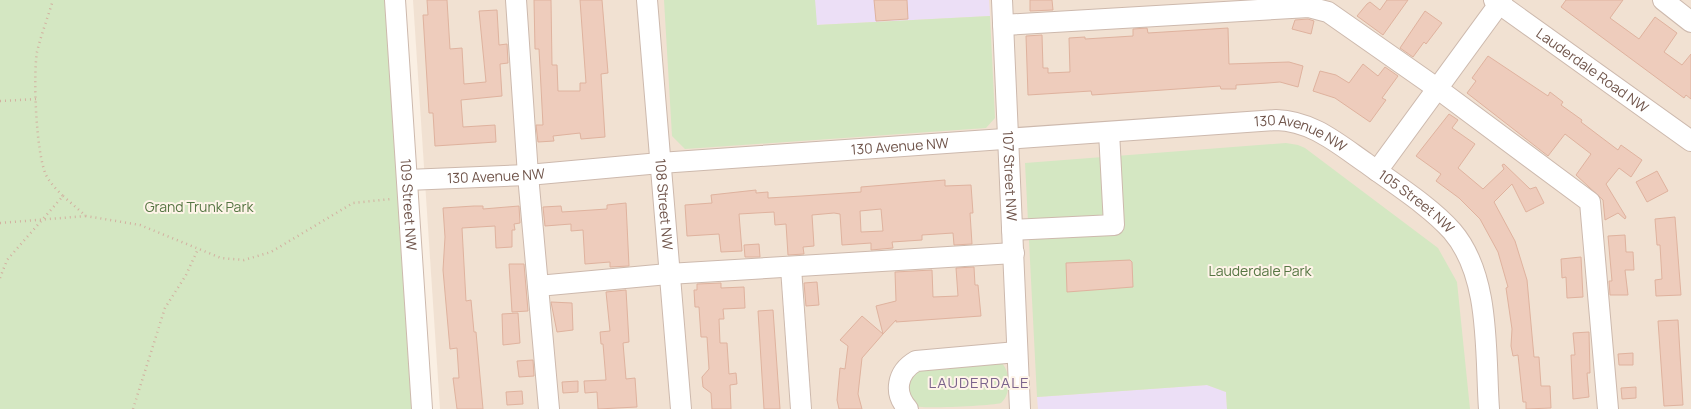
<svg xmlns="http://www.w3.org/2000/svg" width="1691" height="409" viewBox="0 0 1691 409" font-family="Manrope,sans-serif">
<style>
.residential{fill:#f1e1d2}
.education{fill:#ecdff6}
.green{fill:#d4e7c2}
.building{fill:#eeccbc;stroke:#dfb29e;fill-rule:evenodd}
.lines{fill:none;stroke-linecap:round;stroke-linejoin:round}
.minor-casing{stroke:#cdb9ad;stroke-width:22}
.path{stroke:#d2b0a0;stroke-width:2.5;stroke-dasharray:1 4;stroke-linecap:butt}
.minor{stroke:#fff;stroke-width:20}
.labels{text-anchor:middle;stroke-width:4;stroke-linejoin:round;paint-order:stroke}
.street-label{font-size:14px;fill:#70554b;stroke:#fef4e8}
.park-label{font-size:14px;fill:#567643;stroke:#fef4e8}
.neighbourhood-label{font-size:15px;letter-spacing:1px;fill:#7b638c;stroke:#fef4e8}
</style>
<rect width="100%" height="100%" fill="#faefe3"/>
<polygon class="residential" points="413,0 1691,0 1691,409 440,409"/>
<g class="education">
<polygon points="815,0 989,0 990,16 816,25"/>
<polygon points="1207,385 1226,392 1227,409 1038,409 1037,397"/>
</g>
<g class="green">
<polygon points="0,0 385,0 412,409 0,409"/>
<polygon points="664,0 815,0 817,25 990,16 995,118 986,128 685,149 672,136"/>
<polygon points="1286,143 1298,145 1305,148 1438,248 1457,282 1470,409 1227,409 1226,392 1207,385 1037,397 1025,163"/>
<path d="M999,361C1011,368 1012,394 1001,403C991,406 919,409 913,406C904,393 909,381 913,369Z"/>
</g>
<g class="building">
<polygon points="427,0 447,0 450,49 462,48 464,84 486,82 479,11 497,10 499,45 507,44 508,63 500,64 502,96 461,100 463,127 495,125 496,142 435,146 433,113 429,113 423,15 428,15"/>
<polygon points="534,0 551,0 552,65 557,65 558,91 580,91 580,83 586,83 580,0 602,0 608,73 601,74 605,137 581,139 580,133 553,136 554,141 538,142 536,125 543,125 539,49 535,49"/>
<polygon points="874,0 907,0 908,19 876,21"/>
<polygon points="1030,0 1052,0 1053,10 1030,11"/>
<polygon points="1387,0 1408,0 1383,35 1357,16 1367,4 1370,2 1380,10"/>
<polygon points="1566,0 1623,0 1610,18 1639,39 1655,17 1677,33 1664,52 1682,65 1691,54 1691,99 1686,95 1684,98 1561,7"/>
<polygon points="1425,11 1442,23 1426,44 1424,42 1413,57 1400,48"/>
<polygon points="1308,19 1314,21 1311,34 1292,29 1295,20"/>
<polygon points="1147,28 1148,33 1228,28 1229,64 1289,62 1303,66 1298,87 1280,82 1268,83 1236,85 1236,89 1221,89 1220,86 1092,95 1091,91 1028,95 1026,36 1042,35 1043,68 1048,68 1048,73 1070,72 1069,38 1085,37 1085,39 1133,36 1133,29"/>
<polygon points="1488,56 1548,96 1550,92 1563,102 1561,105 1582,120 1581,122 1618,150 1621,145 1642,160 1631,177 1619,168 1606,184 1626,217 1625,219 1618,213 1605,220 1603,200 1576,175 1591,154 1565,134 1548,156 1467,93 1476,81 1472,78"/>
<polygon points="1363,64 1378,76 1385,67 1398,76 1382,98 1386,100 1370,122 1335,98 1313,91 1320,71 1336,75 1349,83"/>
<polygon points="1449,114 1458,120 1452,128 1475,144 1458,168 1483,189 1504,169 1502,165 1504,164 1530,189 1536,187 1544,203 1526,212 1512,184 1494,202 1515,241 1527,280 1534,357 1539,357 1541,386 1550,386 1551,408 1526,409 1526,402 1523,402 1518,355 1513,356 1511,346 1512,329 1506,288 1508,287 1498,252 1480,219 1459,198 1436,181 1441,174 1416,156"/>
<polygon points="1657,171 1668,191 1647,202 1636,182"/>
<path d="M945,180V186L971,185L973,213H970L972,244L954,245L953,233L922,235V240L892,242L893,248L871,250V243L842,245L840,214L834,213L812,215L814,246L803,247L804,254L788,255L786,224L775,225L774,212L739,214L742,251L721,252L719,234L687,236L685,205L712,203L711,195L756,190V193L768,192V198L802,196L861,192V187ZM881,209L883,231L861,232L860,211Z"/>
<polygon points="626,203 629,266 610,267 610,262 585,264 583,230 571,231 571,224 545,226 543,207 561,206 562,212 607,209 607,205"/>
<polygon points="474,206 483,206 483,209 519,206 520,223 514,224 515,230 512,230 512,247 496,248 495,226 462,228 466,301 471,300 474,332 476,332 483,409 457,409 453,378 459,378 457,348 450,349 443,270 445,237 443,208"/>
<polygon points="1675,217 1681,295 1656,296 1655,280 1662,279 1660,245 1657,245 1655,219"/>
<polygon points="1625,235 1626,252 1633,252 1634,270 1625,270 1628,295 1610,295 1609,281 1612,281 1608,236"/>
<polygon points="759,244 760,257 745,257 744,245"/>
<polygon points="1581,257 1583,297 1567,298 1566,277 1562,278 1561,259"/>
<polygon points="1130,260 1132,262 1133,287 1067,292 1066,263"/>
<polygon points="509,264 524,264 528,311 512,312"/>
<polygon points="974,267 975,285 978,285 981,316 896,322 896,320 883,334 876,306 896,301 895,272 932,270 933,297 958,296 956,268"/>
<polygon points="817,282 819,305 806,306 804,283"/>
<polygon points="721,283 721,288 744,287 745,308 723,309 724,319 719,319 720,343 727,343 729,374 736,373 737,384 730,385 731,409 712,409 711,393 703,387 702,377 709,369 707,337 701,337 699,307 695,307 694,290 697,290 697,284"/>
<polygon points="626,290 629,342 623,343 626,379 635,378 637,407 598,409 597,392 585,393 584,381 606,380 603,344 601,344 600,332 610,331 606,292"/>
<polygon points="551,302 572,303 573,330 557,332"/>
<polygon points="773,310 780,409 764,409 758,311"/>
<polygon points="518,313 520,343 503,345 502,314"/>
<polygon points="862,316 883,334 862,358 858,394 862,409 839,409 837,400 840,368 845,369 848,346 840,340"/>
<polygon points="1678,320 1683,405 1664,406 1658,321"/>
<polygon points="1589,332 1590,373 1587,373 1589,397 1573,399 1571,355 1575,355 1573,333"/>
<polygon points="1633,353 1633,365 1619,365 1618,354"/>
<polygon points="533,360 534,376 519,377 517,361"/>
<polygon points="578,381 578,392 563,393 562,382"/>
<polygon points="1636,387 1636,398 1622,399 1621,388"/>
<polygon points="522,391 523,404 507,405 506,392"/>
</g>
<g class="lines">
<defs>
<g id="minor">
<path id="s1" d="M395,0L422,409"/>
<polyline points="516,0 528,175 549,409"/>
<path id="s2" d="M647,0L681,409"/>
<path id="s3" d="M1002,0L1020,409"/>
<path id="s4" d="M1494,0L1691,141"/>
<polyline points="1663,0 1691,22"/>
<polyline points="1003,25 1309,7 1328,12 1438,89 1590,202 1608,409"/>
<polyline points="1377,171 1502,0"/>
<path id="s5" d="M407,180L528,175L660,163L1276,120C1312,121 1337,143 1366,163C1393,183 1430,206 1452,231C1491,276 1485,353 1489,409"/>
<polyline points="1012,230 1114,225 1109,132"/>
<polyline points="791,268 801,409"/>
<polyline points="538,286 668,274 1014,253"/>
<path d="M908,409C893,393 897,372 916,361L1017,352"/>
</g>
</defs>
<use href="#minor" class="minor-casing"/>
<g class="path">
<polyline points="0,101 37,99"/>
<polyline points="63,196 86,216 140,225 221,258 244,260 271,252 353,203 391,199"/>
<polyline points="0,223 86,216"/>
<path d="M0,278L7,260L63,196C57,190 50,183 46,175C36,153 33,76 37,52C41,35 48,17 53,0"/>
<polyline points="133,409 165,308 186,275 198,249"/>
</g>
<use href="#minor" class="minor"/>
</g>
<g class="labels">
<g class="street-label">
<text dy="5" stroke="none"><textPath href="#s4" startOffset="121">Lauderdale Road NW</textPath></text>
<text dy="5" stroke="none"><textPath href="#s5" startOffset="898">130 Avenue NW</textPath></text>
<text dy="5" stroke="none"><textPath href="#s5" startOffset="494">130 Avenue NW</textPath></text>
<text dy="5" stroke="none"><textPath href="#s5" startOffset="89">130 Avenue NW</textPath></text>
<text dy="5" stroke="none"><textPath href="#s3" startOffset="176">107 Street NW</textPath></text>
<text dy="5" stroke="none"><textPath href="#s5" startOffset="1036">105 Street NW</textPath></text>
<text dy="5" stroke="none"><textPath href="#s1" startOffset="205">109 Street NW</textPath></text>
<text dy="5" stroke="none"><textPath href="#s2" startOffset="205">108 Street NW</textPath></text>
</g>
<g class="park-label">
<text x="199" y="212">Grand Trunk Park</text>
<text x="1260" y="276">Lauderdale Park</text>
</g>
<g class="neighbourhood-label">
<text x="979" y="388">LAUDERDALE</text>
</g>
</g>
</svg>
